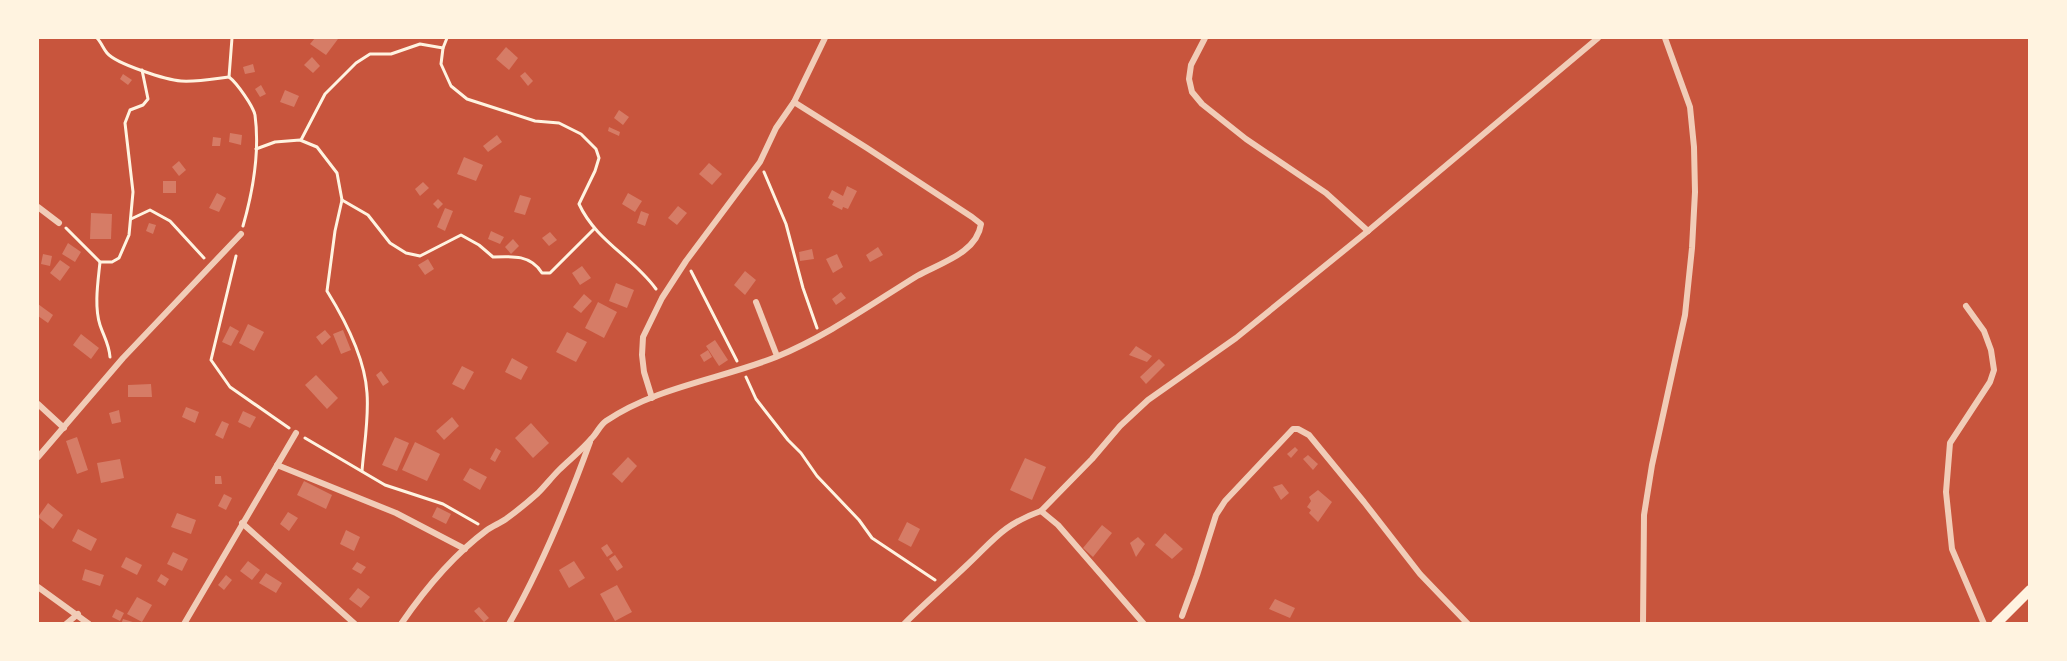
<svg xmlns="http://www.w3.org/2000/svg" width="2067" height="661" viewBox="0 0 2067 661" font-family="Inter,sans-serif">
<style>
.building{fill:#d67c66}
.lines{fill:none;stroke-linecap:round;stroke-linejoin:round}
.path{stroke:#fff3e0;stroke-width:3}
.minor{stroke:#f1ccb7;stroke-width:6}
.secondary{stroke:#fff3e0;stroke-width:10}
</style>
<rect width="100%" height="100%" fill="#c8553d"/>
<g class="building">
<polygon points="315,38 337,38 338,39 326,55 310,44"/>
<polygon points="506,47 518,58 509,70 496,59"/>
<polygon points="312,57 320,66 313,73 304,65"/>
<polygon points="253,64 255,72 245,74 243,67"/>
<polygon points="525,72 533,81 528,86 520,76"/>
<polygon points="123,74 132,80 128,85 120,79"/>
<polygon points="261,85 266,94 260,97 255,89"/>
<polygon points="285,90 299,96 294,107 280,102"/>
<polygon points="619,110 629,117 623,125 614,118"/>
<polygon points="609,127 620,132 619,136 608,131"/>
<polygon points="230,133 242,135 241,145 229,142"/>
<polygon points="497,135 502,142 488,152 483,146"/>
<polygon points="213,137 221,138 220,146 212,146"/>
<polygon points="464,157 483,165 476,181 457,174"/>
<polygon points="179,161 186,170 179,176 172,167"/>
<polygon points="709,163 722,174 712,185 699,174"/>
<rect x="163" y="181" width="13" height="12"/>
<polygon points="423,182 429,188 420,196 415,189"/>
<polygon points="847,186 857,191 848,209 843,207 842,210 832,205 834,201 828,198 832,190 843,196"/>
<polygon points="217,193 226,198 219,212 209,208"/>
<polygon points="628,193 642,201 635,212 622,204"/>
<polygon points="520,195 531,198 525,215 514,212"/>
<polygon points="438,199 443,204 438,209 433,204"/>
<polygon points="678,206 687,213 677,225 668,218"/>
<polygon points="445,208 453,211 445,231 437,227"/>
<polygon points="641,211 649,214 645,226 637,223"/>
<polygon points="91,213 112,214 111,239 90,239"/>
<polygon points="149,223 156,225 153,234 146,231"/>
<polygon points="491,231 504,237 500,244 488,239"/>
<polygon points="550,232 557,240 549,246 542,238"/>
<polygon points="513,239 519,246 511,254 505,247"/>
<polygon points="68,243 81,252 75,262 62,254"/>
<polygon points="878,247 883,255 870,262 866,255"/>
<polygon points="812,249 814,259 800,261 799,252"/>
<polygon points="43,254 52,256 50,266 41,264"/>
<polygon points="837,254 843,267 833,273 826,259"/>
<polygon points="428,259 434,269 425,275 418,265"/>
<polygon points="60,260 70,267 60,281 50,273"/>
<polygon points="582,266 591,278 580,285 572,273"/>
<polygon points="745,271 756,280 745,295 734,285"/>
<polygon points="616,283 634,290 627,308 609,301"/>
<polygon points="841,292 846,298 836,305 832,299"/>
<polygon points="584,294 592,301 581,313 573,307"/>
<polygon points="598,302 617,312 604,338 585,328"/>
<polygon points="38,304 53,315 48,323 38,316"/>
<polygon points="248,324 264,332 254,351 239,343"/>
<polygon points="230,326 239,331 231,346 222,342"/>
<polygon points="325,330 331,337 322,345 316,337"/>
<polygon points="343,330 351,350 341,354 333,334"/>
<polygon points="567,332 587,342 576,362 556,352"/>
<polygon points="81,334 99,348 91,359 73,345"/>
<polygon points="715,340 728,360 719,366 706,346"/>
<polygon points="1136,346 1152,356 1147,362 1129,355"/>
<polygon points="708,350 712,357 704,362 700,355"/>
<polygon points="512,358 528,367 521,380 505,372"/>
<polygon points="1159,359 1165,365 1146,384 1140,377"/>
<polygon points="462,366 474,372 464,390 452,384"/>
<polygon points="381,371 389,382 383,386 376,375"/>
<polygon points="316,375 338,398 327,409 305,385"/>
<polygon points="151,384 152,397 128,397 128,385"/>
<polygon points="186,407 199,412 195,423 182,417"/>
<polygon points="119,410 121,422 112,424 109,413"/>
<polygon points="243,411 256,417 250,428 238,422"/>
<polygon points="452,417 459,426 444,440 436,431"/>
<polygon points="222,421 229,424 223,439 215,435"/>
<polygon points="531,423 549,443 533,458 515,438"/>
<polygon points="77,437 88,470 77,474 66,441"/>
<polygon points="395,437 409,443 397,471 382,465"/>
<polygon points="415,442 440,454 427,481 402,470"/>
<polygon points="1295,447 1298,450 1291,458 1287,454"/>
<polygon points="496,448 501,451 495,462 490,459"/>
<polygon points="1308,455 1318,464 1313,470 1303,459"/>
<polygon points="628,457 637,466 622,483 612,474"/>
<polygon points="1025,458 1046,467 1032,500 1010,490"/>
<polygon points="120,459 124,478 101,483 97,463"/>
<polygon points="470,468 487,477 480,490 463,480"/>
<polygon points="215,476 221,476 222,484 215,484"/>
<polygon points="304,481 332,495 326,509 297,495"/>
<polygon points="1282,484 1289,493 1281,500 1273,487"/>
<polygon points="1318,490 1332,502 1318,522 1309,513 1311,510 1307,507 1311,501 1309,497"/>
<polygon points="224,494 232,498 226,510 218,506"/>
<polygon points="48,503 63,515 53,529 38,517"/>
<polygon points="437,507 451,514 446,524 432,517"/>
<polygon points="288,512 298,518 289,531 280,524"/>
<polygon points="177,513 196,520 191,534 171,527"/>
<polygon points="907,522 920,529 911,547 898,540"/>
<polygon points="1102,525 1112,533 1093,557 1083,548"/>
<polygon points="78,529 97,539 91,551 72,541"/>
<polygon points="346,530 360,537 354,551 340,544"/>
<polygon points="1165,533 1183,549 1172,559 1155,545"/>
<polygon points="1138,537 1145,544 1136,557 1130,543"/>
<polygon points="607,544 613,553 607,557 601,548"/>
<polygon points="173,552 188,559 182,571 167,564"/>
<polygon points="615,555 623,567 617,571 609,559"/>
<polygon points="126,557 142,565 137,575 121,567"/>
<polygon points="248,561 260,570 252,580 240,571"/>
<polygon points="574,561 585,578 569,588 559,570"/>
<polygon points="357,562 366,567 361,574 352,569"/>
<polygon points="85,569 104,575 100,586 82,580"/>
<polygon points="266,573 282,583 276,593 259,583"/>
<polygon points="161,574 169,579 165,586 157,581"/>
<polygon points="226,575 232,580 224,590 218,585"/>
<polygon points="617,585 632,612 615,621 600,594"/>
<polygon points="358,588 370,597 361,608 349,599"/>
<polygon points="137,597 152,605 142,622 127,614"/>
<polygon points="1275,599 1295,608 1290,618 1269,609"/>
<polygon points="479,607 489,618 484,622 474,611"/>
<polygon points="116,609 124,613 120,621 112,617"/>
<polygon points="123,619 136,623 136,624 121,624"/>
</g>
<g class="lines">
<g class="path">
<path d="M97,38C101,42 103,48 107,53C116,64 167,80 181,81C197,82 213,79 229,77"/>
<path d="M232,38L229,77C237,83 253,106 255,115C260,152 253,191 243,226"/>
<path d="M447,38L443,48L441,64L451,86L467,99L535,121L559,123L581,134L596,149L599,158L595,171L579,204C596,241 633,257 656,289"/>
<polyline points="301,140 325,94 356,63 370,54 391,54 420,44 443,48"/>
<path d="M256,149L275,142L300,140L317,147L337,173L342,200L335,231L327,291C345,320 365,358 367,393C369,419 364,445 362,471"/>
<polyline points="764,172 786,224 803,288 817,328"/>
<path d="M342,200L368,215L390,243L406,253L420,256L461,235L479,245L493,257C513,256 531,255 542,273H550L594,229"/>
<polyline points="131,219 150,210 170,221 204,258"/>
<polyline points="66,228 100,262 112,262 119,258 129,235 133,192 125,123 130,110 143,105 148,99 142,70"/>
<polyline points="236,256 211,360 230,387 289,428"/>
<path d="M100,262C98,282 94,306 100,325C104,337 109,344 110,357"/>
<polyline points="691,271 737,361"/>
<polyline points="746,377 756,399 788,440 801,453 817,476 859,520 872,538 935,580"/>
<polyline points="305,438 385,485 443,504 478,524"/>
</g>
<g class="minor">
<polyline points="1205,38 1191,65 1189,79 1192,92 1202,104 1246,139 1326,193 1368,231"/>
<polyline points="38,207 59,223"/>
<polyline points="756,302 777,356"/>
<polyline points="1966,306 1984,331 1991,350 1994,370 1990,382 1950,443 1946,492 1952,549 1984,624"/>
<polyline points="652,398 644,372 642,355 643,337 662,298 686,261 760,162 776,128 794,102 825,38"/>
<polyline points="38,404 64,428"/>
<polyline points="38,457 123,358 241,234"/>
<polyline points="277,465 396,513 465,549"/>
<polyline points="1041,511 1092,459 1120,426 1148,400 1236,338 1368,231 1598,38"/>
<polyline points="242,523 355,624"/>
<polyline points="38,587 89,624"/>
<polyline points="1182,616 1197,575 1216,515 1225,501 1293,429 1298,429 1309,435 1364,502 1420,574 1468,624"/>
<polyline points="66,624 78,614"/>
<polyline points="184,624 296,433"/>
<path d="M401,624C425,589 452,556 487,530C493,526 500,523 506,519C517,511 528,502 538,493C545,486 552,477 559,470C570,459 582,450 592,438C597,433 600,425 606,421C656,387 721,379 776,357C827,336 870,305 917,276C940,263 977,253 981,224L972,217L867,148L794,102"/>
<path d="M509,624C542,566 567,505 590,442"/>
<path d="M904,624C924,604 945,586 966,566C994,540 1002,525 1041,511L1058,525L1144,624"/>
<polyline points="1643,624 1644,515 1652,465 1685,315 1692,248 1695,192 1694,147 1690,107 1665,38"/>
</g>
<polyline class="secondary" points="1996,624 2030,590"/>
</g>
<rect width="2067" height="661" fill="none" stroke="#fff3e0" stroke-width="78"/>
</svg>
